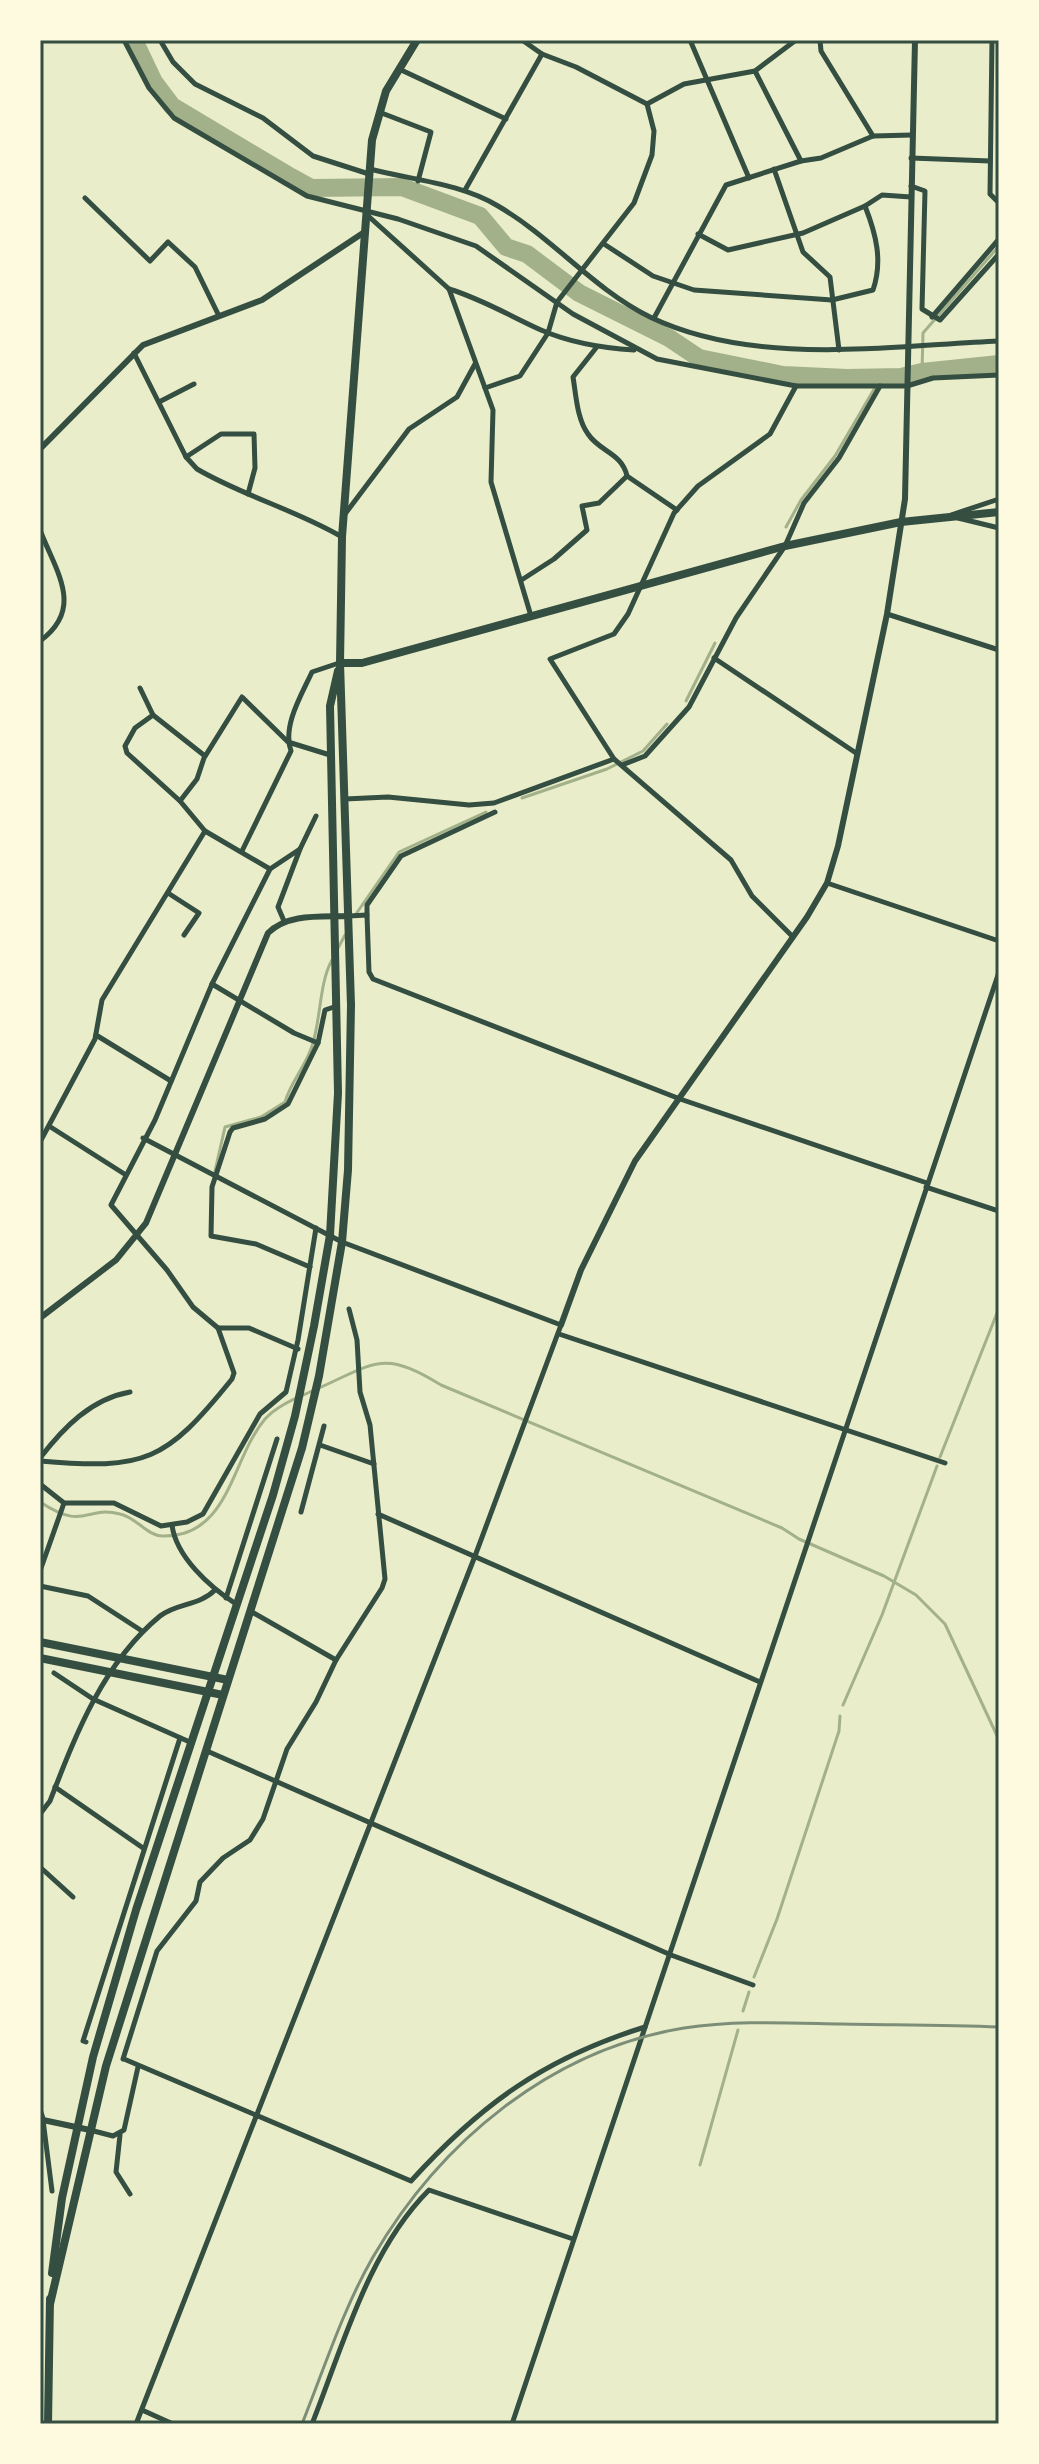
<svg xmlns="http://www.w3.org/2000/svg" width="1039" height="2464" viewBox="0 0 1039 2464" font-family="Lato,sans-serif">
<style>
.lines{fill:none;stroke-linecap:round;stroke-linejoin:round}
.stream{stroke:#a3b18a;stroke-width:3}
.river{stroke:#a3b18a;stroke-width:18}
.minor{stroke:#344e41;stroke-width:5}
.tertiary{stroke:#344e41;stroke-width:6}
.primary{stroke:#344e41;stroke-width:8}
.rail{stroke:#7c8e77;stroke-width:3}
.neatline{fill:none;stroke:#344e41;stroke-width:3}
</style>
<rect width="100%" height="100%" fill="#e9edc9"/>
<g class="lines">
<g class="stream">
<polyline points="922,372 923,333 999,246"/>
<polyline points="786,527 801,500 835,456 880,379"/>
<polyline points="686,701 715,643"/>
<polyline points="522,798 607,769 643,751 667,724"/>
<polyline points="356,914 399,852 486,812"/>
<polyline points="337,950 345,935"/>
<path d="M215,1171L225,1127L261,1117L285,1102C291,1081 306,1066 312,1046C321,1020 319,983 332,960"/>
<path d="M319,1388C377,1362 383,1350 441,1385L782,1528L799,1539L884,1576L916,1595L945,1624L999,1740"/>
<polyline points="940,1457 999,1308"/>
<path d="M40,1502C86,1532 84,1505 120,1514C136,1517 147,1536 163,1536C230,1537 231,1459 265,1419C278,1405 295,1399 312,1391"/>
<polyline points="843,1705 882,1615 937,1466"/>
<polyline points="754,1977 777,1919 839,1731 840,1716"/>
<polyline points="743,2011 749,1992"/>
<polyline points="700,2165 738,2030"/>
</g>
<polyline class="river" points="134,40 154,82 172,106 291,177 311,188 402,187 480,216 506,247 527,254 579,293 669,338 699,358 783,375 847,378 901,377 922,372 999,364"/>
<g class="minor">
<polyline points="124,40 149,88 174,118 307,196 398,219 476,246 573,314 657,359 796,386 907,386 933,378 999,375"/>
<polyline points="160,40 173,62 195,84 263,118 313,156 369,174"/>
<polyline points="690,40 749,178"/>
<polyline points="820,40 821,51 873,136"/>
<polyline points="992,40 990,194 999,203"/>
<polyline points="399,69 506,119"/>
<polyline points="755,71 801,161"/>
<polyline points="647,104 684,84 755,71 796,40"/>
<polyline points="379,112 431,132 418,181"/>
<polyline points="911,158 990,161"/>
<path d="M370,169C412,180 460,183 498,206C553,238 592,288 650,317C754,367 887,346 999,341"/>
<polyline points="774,169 803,252 830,277 839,350"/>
<polyline points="911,186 925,191 922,309 940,320 999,254"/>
<polyline points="465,190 542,54"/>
<polyline points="85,198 150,261 168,242 195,267 219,316"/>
<polyline points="865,206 882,195 911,197"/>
<polyline points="366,214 449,289 493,410 491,482 531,616"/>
<path d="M604,244L653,276L694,290L832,300L873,290C883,261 876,234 865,206L803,233L728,250L698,234"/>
<path d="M449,289C482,299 510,316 541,330C571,343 601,348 634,350"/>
<polyline points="932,317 999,239"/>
<polyline points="654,318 726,185 801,161 821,158 873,136 912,135"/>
<path d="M596,348L573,377C576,395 577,419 588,434C600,452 622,453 627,476L677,510"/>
<path d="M134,353L186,457L197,469C243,496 296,510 342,537"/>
<polyline points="485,388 520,376 548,333 557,302 634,203 652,155 654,131 647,104 576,67 542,54 522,40"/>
<polyline points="159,402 194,384"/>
<polyline points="186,457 221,434 254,434 255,468 248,494"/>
<polyline points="345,514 409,429 457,397 475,364"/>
<polyline points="951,515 999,499"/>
<polyline points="958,518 999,528"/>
<path d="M40,530C56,572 85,608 40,641"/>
<polyline points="523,579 554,559 587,530 582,506 599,503 627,476"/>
<polyline points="887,614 999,650"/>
<polyline points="714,658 856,753"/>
<polyline points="140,688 153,715 205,756"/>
<polyline points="153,715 135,728 125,746 127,753 180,801"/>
<polyline points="622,765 645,756 689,707 736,618 785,546 804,503 839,458 880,386"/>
<polyline points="345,799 388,797 469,805 494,803 614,759"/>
<polyline points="300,849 316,816"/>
<path d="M242,851L291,751C282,726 302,694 312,672L339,663"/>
<polyline points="270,869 300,849 278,907 284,921"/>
<polyline points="827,883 999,941"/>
<polyline points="168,893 199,913 184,935"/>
<polyline points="367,915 367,905 401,856 495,812"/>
<polyline points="349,916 367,915 369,972 373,979 680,1099 927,1183"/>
<polyline points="792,936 752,896 731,860 614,759 550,659 614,634 628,614 674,513 698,486 770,434 796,386"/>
<polyline points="212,984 294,1033 318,1043"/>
<polyline points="96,1035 171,1081"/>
<polyline points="49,1126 126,1175"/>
<polyline points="40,1142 95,1039 102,1000 205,831"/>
<polyline points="926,1187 999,1211"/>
<polyline points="310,1267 256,1244 211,1236 212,1187 230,1132 233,1128 265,1119 288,1104 318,1043 325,1010 337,1006"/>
<polyline points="218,1328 249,1328 298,1349"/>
<polyline points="559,1334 945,1463"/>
<polyline points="320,1445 374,1464"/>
<path d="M40,1458C64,1427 91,1399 130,1392"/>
<path d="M40,1461C146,1470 165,1462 232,1379L234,1373L218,1328L193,1307L167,1270L111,1205L155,1120L212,984L270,869L205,831L180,801L197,779L204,758L242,697L288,742L330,755"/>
<polyline points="40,1484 64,1503 114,1503 161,1526 187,1522 203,1514 260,1414 286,1392 298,1340 316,1228"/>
<polyline points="301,1512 324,1426"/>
<polyline points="378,1514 760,1682"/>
<path d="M172,1525C176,1557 210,1587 236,1604"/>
<polyline points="40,1571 64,1503"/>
<polyline points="40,1586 88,1596 142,1631"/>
<polyline points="226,1598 277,1439"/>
<polyline points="252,1612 336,1660"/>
<polyline points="54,1673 93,1699 192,1743"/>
<polyline points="207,1751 671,1955 753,1985"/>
<polyline points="55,1787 143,1848"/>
<path d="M40,1814L50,1801C76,1734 103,1663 160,1616C176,1603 199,1606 215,1590"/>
<polyline points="40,1867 73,1897"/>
<polyline points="86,2042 83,2041 180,1738"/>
<polyline points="123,2059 157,1951 196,1901 200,1882 223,1858 250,1840 263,1819 287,1749 316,1702 336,1660 382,1588 385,1579 370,1425 360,1392 357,1340 349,1309"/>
<path d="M124,2059L411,2181C481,2104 545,2058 645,2027"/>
<polyline points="43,2120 52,2191"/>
<polyline points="90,2130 113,2136 124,2130 138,2067"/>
<polyline points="120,2135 116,2172 130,2194"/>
<polyline points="142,2410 173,2424"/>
<polyline points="136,2424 475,1556 561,1325 342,1242 143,1138"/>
<path d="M312,2424C343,2346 368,2251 429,2190L573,2239"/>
<polyline points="512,2424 999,972"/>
</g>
<g class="tertiary">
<polyline points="40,449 143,345 262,300 363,233"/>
<path d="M40,1318L116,1260L146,1223L268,933C288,913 321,917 348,916"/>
<polyline points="561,1325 581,1270 635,1161 807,917 827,883 838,846 887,614 905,499 915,40"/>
<polyline points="40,2111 43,2120 90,2130"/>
</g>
<g class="primary">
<polyline points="340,663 362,663 785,546 901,522 999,512"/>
<polyline points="40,1642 228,1680"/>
<polyline points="40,1658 223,1695"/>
<polyline points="52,2273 62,2198 93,2057 136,1910 273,1495 295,1416 314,1326 330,1235 338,1093 330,706 338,671"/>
<polyline points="50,2304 106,2066 302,1448 319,1376 342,1242 348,1170 351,1005 340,663 342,537 372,140 386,91 417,40"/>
<polyline points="48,2424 50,2299"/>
</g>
<path class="rail" d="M302,2424C324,2369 343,2309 373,2257C440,2142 550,2050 684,2028C736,2020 789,2023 842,2024C894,2025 947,2025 999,2027"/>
</g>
<rect width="1039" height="2464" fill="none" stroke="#fefae0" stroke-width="84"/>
<rect x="42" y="42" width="955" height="2380" class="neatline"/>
</svg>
